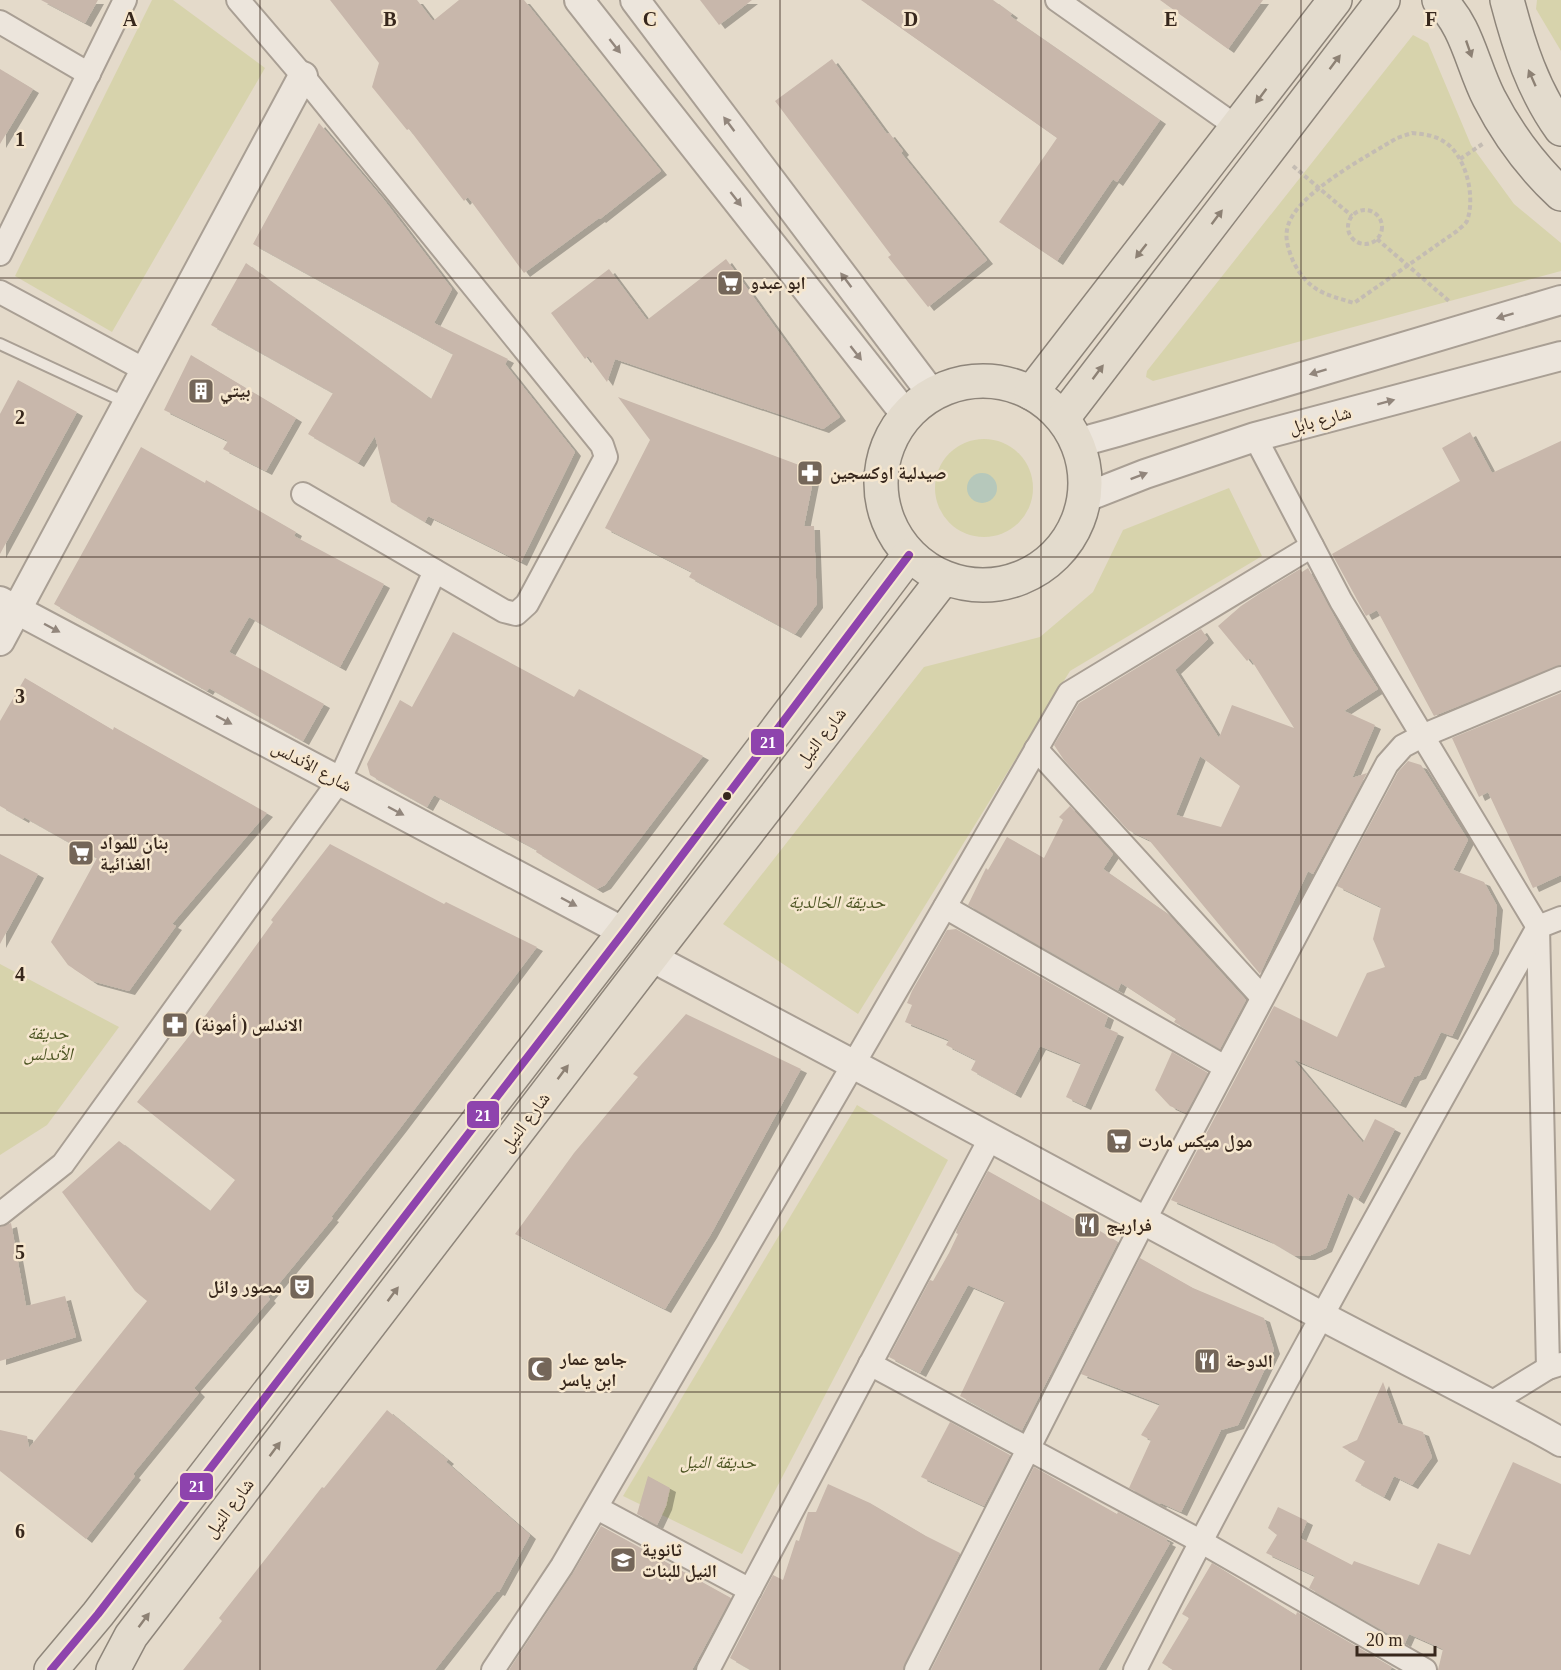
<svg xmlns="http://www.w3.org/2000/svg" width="1561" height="1670" viewBox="0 0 1561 1670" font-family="'Times New Roman','Noto Naskh Arabic',serif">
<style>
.green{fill:#d7d3ac}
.water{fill:#b6c8bb}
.building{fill:#c8b7ab;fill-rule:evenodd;filter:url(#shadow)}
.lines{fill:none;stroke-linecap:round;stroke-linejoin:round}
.service-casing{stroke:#a99f94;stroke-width:14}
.minor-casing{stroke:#a99f94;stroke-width:26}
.tertiary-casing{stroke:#a99f94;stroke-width:32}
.primary-casing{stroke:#8e857a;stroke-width:36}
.path{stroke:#c4bcb3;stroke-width:4;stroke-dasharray:4.5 3;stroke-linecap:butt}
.service{stroke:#ece5dc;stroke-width:10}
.minor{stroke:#ece5dc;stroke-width:22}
.tertiary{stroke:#ece5dc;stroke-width:28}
.primary{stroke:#e3dbcd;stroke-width:33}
.bus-1-casing{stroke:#f6e7cf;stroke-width:12}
.bus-1{stroke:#8e44ad;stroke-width:8}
.oneway{fill:#92867c}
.oneway2{fill:#8d8174}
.grid{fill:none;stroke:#37271c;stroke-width:1.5;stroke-opacity:0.55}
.bus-dot{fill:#37271c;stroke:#f6e7cf;stroke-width:2}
.labels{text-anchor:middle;stroke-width:5;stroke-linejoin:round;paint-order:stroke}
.poi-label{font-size:18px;font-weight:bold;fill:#37271c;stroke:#f6e7cf;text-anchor:start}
.street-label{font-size:18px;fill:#37271c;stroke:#f6e7cf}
.park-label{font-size:18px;font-style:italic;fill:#4c5422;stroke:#f6e7cf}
.grid-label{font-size:20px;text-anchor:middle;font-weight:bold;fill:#37271c;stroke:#f6e7cf;stroke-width:5;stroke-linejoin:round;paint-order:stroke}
.line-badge{stroke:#f6e7cf;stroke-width:2}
.badge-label{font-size:16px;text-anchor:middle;font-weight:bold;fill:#fff}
</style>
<defs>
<filter id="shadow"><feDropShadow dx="6" dy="4" stdDeviation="0" flood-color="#0004"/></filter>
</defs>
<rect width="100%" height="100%" fill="#e4daca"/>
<g class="green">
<polygon points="152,0 173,0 265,68 112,332 15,276"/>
<polygon points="1537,0 1561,0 1561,51 1536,9"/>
<polygon points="1413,35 1428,43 1471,145 1514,204 1561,243 1561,271 1153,381 1146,377 1147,371"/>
<circle cx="984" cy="488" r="49"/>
<polygon points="1229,488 1262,556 1070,671 858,1014 723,924 924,667 1040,637 1093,592 1123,530"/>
<polygon points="0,964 119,1027 47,1125 0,1155"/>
<polygon points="857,1105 948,1160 742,1554 623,1496"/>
</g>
<circle class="water" cx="982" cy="488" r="15"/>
<g class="building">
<polygon points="41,0 98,0 85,23"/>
<polygon points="330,0 417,0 433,21 459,0 524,0 661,171 600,219 599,218 524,273 468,197 464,201 409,129 407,130 372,87 379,63"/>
<polygon points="700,0 752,0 719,25"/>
<polygon points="861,0 993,0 1012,14 1010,16 1160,120 1117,182 1113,179 1057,261 999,222 1057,138"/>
<polygon points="1160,0 1263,0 1228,49"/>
<polygon points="832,59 887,134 889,133 903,151 901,153 987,260 928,307 888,257 891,255 775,101"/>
<polygon points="0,69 33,89 0,144"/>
<polygon points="319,123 384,200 452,289 434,323 508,359 505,364 575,452 521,562 428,516 425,522 391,502 375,436 358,463 308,434 333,393 211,325 246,263 431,399 453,354 253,244"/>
<polygon points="726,259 840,417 823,429 615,359 607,382 588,356 585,359 551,313 609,269 647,320"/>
<polygon points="191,355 296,418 266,471 223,449 228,441 164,410"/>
<polygon points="18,380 77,412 0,554 0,414"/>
<polygon points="618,397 815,471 804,526 814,526 817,604 795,634 689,577 692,572 605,528 650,440"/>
<polygon points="1470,432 1492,473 1561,441 1561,665 1434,716 1377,610 1366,616 1332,554 1460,481 1442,448"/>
<polygon points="141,447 205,483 206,480 296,532 294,536 384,584 340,667 249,617 229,652 324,704 303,741 209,688 207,691 54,604"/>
<path d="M1308,568L1353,651L1378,689L1344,711L1375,725L1352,778L1367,773L1313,874L1308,871L1260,974L1149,840L1128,830L1064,760L1054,745L1079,703L1201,629L1208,639L1175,670L1219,738L1232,705L1294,728L1250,658L1247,661L1218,626L1241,606L1262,592L1300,569L1302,572ZM1200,756L1240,786L1221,827L1176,815Z"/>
<polygon points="453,632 574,697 579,689 703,756 605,885 597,889 536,852 537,850 434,795 427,807 370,775 367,764 400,700 412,707"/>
<polygon points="25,678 113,730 114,727 267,813 172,924 176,926 129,991 92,981 68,965 51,942 97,858 24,817 23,819 0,806 0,721"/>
<polygon points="1561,693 1561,875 1533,888 1488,792 1479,797 1452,738"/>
<polygon points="1408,761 1421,765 1468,840 1453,870 1484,882 1497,906 1493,950 1452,1036 1441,1032 1420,1075 1414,1077 1400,1104 1293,1059 1363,1143 1375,1119 1395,1129 1358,1200 1348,1193 1326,1248 1309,1256 1295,1256 1268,1240 1171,1200 1274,1006 1337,1037 1367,973 1385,967 1373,939 1381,907 1337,886 1398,772"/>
<polygon points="1070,806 1113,854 1103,869 1168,914 1246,1000 1220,1049 1174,1022 1176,1019 1121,983 1118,990 968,905 986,868 988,870 1007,837 1044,858 1063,820 1059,817"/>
<polygon points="330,844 444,904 446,902 537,947 401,1127 331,1217 333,1218 268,1297 270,1299 194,1388 199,1393 133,1474 135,1476 86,1539 0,1471 0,1430 27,1436 29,1448 147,1301 135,1291 62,1192 119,1141 210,1211 235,1180 137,1102 205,1016 273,922 271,920"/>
<polygon points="0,854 38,874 0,944"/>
<polygon points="956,929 1108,1016 1104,1027 1118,1033 1085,1106 1066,1097 1081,1063 1040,1046 1015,1094 971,1070 976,1060 946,1045 949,1040 905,1022 912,1005 907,1003 912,991 947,930"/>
<polygon points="686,1014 801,1069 711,1234 665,1309 515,1234 574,1153 638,1077 633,1074"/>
<polygon points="1172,1052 1208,1073 1186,1113 1170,1106 1155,1090"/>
<polygon points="988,1171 1086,1226 1100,1231 1118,1242 1022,1430 960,1396 1005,1301 968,1285 920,1373 889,1357 930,1280 933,1281 949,1253 958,1234 956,1233 957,1229"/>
<polygon points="11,1223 26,1306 65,1296 76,1337 0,1361 0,1227"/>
<polygon points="1140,1258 1193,1288 1264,1318 1274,1350 1238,1425 1221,1430 1181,1512 1161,1503 1160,1504 1129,1488 1151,1440 1141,1435 1160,1404 1081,1374"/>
<polygon points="1383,1382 1398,1423 1423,1432 1432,1457 1412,1485 1394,1476 1384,1497 1355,1481 1365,1461 1342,1447 1357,1440"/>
<polygon points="387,1410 448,1460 446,1462 530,1535 499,1592 497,1591 435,1670 183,1670 222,1621 219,1618 322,1487 324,1488"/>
<polygon points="950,1422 1010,1455 984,1506 921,1477"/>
<polygon points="1513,1462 1561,1484 1561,1670 1438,1670 1443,1649 1409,1634 1405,1643 1309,1588 1315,1576 1266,1553 1277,1535 1268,1528 1278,1507 1307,1521 1300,1538 1352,1565 1354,1561 1419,1585 1438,1543 1470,1555"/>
<polygon points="1034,1467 1117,1514 1118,1512 1168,1539 1166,1541 1170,1543 1098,1670 931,1670"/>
<polygon points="648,1476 670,1488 666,1506 657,1525 637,1514"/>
<polygon points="828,1484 870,1503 926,1536 960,1553 903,1670 751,1670 730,1658 773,1575 783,1580 796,1540 799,1541 808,1512 816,1512"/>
<polygon points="601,1526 731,1598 692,1670 509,1670 573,1573"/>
<polygon points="1212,1563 1296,1615 1297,1612 1392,1667 1390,1670 1173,1670 1162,1663 1189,1618 1182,1614"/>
</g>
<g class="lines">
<defs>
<polyline id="service" points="0,344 127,403"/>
<g id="minor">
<polyline points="238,0 303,76 602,445 606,457 527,604 516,614 504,611 303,494"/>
<polyline points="1057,0 1237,127"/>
<polyline points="0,22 89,74"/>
<polyline points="0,254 125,0"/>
<polyline points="0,292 145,370"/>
<polyline points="1255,437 1341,601 1538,927 1548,1368"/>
<polyline points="1036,749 1262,997"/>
<polyline points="945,907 1225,1067"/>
<polyline points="0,1214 63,1164 339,781 435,571"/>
<polyline points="870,1364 1200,1541 1425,1670"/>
<polyline points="1491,1403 1548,1368 1561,1364"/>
<polyline points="597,1508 750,1590 991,1137"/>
<polyline points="493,1670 562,1566 1069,693 1312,546"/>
<polyline points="708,1670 750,1590"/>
<polyline points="916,1670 1145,1219 1387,764 1403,746 1422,736 1561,678"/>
<path d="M1135,1670C1262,1418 1401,1173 1538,927L1561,918"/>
</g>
<g id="tertiary">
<polyline points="579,0 906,415"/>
<polyline points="635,0 932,394"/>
<polyline points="1077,443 1117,432 1561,300"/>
<polyline points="1084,498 1145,474 1255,437 1561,356"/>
<polyline points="0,601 624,932"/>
<polyline points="0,641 303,76"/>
<path d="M651,957C874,1075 1096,1193 1318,1314C1399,1357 1481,1397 1561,1442"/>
</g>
<g id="primary">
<path d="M1439,0C1467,25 1472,65 1489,98C1507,133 1532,167 1561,194"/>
<path d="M1507,0C1519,46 1533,90 1561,129"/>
<circle cx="983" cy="483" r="102"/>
<polyline points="1031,393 1335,0"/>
<polyline points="1063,418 1383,0"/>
<polyline points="51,1670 98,1614 624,932 909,555"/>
<polyline points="113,1670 131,1636 651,957 943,579"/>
</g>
</defs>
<use href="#service" class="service-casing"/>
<use href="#minor" class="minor-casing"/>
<use href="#tertiary" class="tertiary-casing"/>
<use href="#primary" class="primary-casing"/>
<g class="path">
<path d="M1412,133C1422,134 1434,135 1443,141C1466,154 1476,197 1467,221C1465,225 1460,228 1457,231L1354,303C1324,294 1308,291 1293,261C1289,251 1285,240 1287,230C1292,195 1368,156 1397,138Z"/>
<polyline points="1460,159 1484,143"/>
<polyline points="1293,166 1352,216"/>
<circle cx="1365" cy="227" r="17"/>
<polyline points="1377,239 1449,301"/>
</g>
<use href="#service" class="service"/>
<use href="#minor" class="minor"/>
<use href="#tertiary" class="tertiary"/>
<use href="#primary" class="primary"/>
<defs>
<polyline id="bus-1" points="51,1670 98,1614 624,932 909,555"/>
</defs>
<use href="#bus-1" class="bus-1-casing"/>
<use href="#bus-1" class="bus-1"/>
</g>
<defs><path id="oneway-solid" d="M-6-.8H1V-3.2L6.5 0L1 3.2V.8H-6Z" transform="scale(1.5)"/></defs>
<g class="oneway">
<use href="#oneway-solid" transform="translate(615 46) rotate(52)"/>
<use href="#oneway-solid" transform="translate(729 124) rotate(-127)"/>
<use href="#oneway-solid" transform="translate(736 199) rotate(52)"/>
<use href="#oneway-solid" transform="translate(846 280) rotate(-127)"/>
<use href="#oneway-solid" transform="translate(1505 316) rotate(163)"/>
<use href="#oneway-solid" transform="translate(856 353) rotate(52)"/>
<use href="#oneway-solid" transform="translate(1318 372) rotate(163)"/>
<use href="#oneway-solid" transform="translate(1386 402) rotate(-15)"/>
<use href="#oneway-solid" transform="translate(1139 476) rotate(-21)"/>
<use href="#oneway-solid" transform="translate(52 628) rotate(28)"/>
<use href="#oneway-solid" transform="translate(224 720) rotate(28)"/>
<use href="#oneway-solid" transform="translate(396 811) rotate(28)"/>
<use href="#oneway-solid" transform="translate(569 902) rotate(28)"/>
</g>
<g class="oneway2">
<use href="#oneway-solid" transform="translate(1469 49) rotate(71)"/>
<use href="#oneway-solid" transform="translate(1335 62) rotate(-53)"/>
<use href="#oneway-solid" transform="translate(1532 78) rotate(-114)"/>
<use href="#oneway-solid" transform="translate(1261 96) rotate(127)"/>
<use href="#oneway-solid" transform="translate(1217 217) rotate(-53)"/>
<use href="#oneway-solid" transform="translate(1141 251) rotate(128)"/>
<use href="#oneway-solid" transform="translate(1098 372) rotate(-53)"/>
<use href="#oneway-solid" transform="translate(563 1072) rotate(-53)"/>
<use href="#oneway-solid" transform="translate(393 1294) rotate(-53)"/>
<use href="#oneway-solid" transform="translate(275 1449) rotate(-53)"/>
<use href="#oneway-solid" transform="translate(144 1620) rotate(-53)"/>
</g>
<path class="grid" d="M260,0V1670M520,0V1670M780,0V1670M1041,0V1670M1301,0V1670M0,278H1561M0,557H1561M0,835H1561M0,1113H1561M0,1392H1561"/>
<defs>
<symbol id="supermarket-square" viewBox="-11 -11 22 22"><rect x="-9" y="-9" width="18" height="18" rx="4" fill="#746659" stroke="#f6e7cf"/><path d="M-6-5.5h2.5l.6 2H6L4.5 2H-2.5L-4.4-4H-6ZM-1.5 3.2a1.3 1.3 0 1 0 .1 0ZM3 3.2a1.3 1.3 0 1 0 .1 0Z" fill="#fff"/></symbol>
<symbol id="building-square" viewBox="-11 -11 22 22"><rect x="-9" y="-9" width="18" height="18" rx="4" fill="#746659" stroke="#f6e7cf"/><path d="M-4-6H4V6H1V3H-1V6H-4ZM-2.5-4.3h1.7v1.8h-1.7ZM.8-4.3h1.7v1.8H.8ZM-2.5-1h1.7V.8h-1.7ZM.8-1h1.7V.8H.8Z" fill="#fff"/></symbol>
<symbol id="pharmacy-square" viewBox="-11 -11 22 22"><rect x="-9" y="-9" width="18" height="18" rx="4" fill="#746659" stroke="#f6e7cf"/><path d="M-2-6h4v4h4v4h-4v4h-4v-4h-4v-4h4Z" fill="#fff"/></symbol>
<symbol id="restaurant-square" viewBox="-11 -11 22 22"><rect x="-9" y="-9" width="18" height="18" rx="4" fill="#746659" stroke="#f6e7cf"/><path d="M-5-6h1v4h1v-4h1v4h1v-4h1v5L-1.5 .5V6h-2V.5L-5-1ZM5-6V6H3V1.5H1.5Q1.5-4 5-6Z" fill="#fff"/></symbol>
<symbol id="theatre-square" viewBox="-11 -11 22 22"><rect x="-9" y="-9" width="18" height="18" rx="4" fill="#746659" stroke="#f6e7cf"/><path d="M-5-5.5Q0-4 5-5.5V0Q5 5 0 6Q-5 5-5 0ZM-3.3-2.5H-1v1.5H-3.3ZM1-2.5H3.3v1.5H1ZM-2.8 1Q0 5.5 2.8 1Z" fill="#fff"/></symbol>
<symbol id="mosque-square" viewBox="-11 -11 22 22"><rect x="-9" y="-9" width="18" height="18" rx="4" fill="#746659" stroke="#f6e7cf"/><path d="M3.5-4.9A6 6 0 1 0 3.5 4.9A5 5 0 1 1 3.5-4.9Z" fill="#fff"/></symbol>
<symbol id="school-square" viewBox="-11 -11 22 22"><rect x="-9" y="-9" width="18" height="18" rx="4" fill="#746659" stroke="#f6e7cf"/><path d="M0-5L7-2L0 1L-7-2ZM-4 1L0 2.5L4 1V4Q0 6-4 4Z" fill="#fff"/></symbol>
</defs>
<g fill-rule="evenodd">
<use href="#supermarket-square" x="715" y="268" width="30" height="30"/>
<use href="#building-square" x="186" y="376" width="30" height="30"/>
<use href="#pharmacy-square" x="795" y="458" width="30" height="30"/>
<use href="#supermarket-square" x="66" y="838" width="30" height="30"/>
<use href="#pharmacy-square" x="160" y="1010" width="30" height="30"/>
<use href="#supermarket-square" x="1104" y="1126" width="30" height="30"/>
<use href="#restaurant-square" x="1072" y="1210" width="30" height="30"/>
<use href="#theatre-square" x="287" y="1272" width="30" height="30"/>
<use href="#restaurant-square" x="1192" y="1346" width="30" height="30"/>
<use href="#mosque-square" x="525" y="1354" width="30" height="30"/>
<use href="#school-square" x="608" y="1545" width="30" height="30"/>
</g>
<circle class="bus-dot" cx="727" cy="796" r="5"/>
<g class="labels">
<g class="poi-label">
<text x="750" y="289">ابو عبدو</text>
<text x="220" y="397">بيتي</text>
<text x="830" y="479">صيدلية اوكسجين</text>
<text x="100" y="849">بنان للمواد<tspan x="100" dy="21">الغذائية</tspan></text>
<text x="195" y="1031">الاندلس ( أمونة)</text>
<text x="1138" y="1147">مول ميكس مارت</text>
<text x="1106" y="1231">فراريج</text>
<text x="282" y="1293" text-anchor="end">مصور وائل</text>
<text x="560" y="1365">جامع عمار<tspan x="560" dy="21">ابن ياسر</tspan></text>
<text x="1226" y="1367">الدوحة</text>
<text x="642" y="1556">ثانوية<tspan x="642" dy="21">النيل للبنات</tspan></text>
</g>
<g class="street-label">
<text transform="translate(1320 420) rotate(-15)" y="6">شارع بابل</text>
<text transform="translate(821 737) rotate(-52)" y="6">شارع النيل</text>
<text transform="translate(312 766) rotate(28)" y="6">شارع الأندلس</text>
<text transform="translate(525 1122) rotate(-53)" y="6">شارع النيل</text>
<text transform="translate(229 1508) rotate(-53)" y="6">شارع النيل</text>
</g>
<g class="park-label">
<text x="837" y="908">حديقة الخالدية</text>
<text x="48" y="1039">حديقة<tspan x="48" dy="21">الأندلس</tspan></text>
<text x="718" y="1468">حديقة النيل</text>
</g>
</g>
<g class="grid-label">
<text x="130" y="26">A</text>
<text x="390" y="26">B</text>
<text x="650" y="26">C</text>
<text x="911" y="26">D</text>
<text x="1171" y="26">E</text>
<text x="1431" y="26">F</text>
<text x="20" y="146">1</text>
<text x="20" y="424">2</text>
<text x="20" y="703">3</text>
<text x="20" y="981">4</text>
<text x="20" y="1259">5</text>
<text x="20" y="1538">6</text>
</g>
<g class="line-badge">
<rect x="750" y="728" width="35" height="28" rx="6" fill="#8e44ad"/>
<rect x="466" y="1100" width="34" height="29" rx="6" fill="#8e44ad"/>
<rect x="179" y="1472" width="35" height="29" rx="6" fill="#8e44ad"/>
</g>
<g class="badge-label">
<text x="768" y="748">21</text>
<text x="483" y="1121">21</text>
<text x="197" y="1492">21</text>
</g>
<path d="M1357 1646v9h78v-9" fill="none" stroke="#37271c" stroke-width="3"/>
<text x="1366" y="1646" font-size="18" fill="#37271c" stroke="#f6e7cf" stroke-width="4.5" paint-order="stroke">20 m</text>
</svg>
